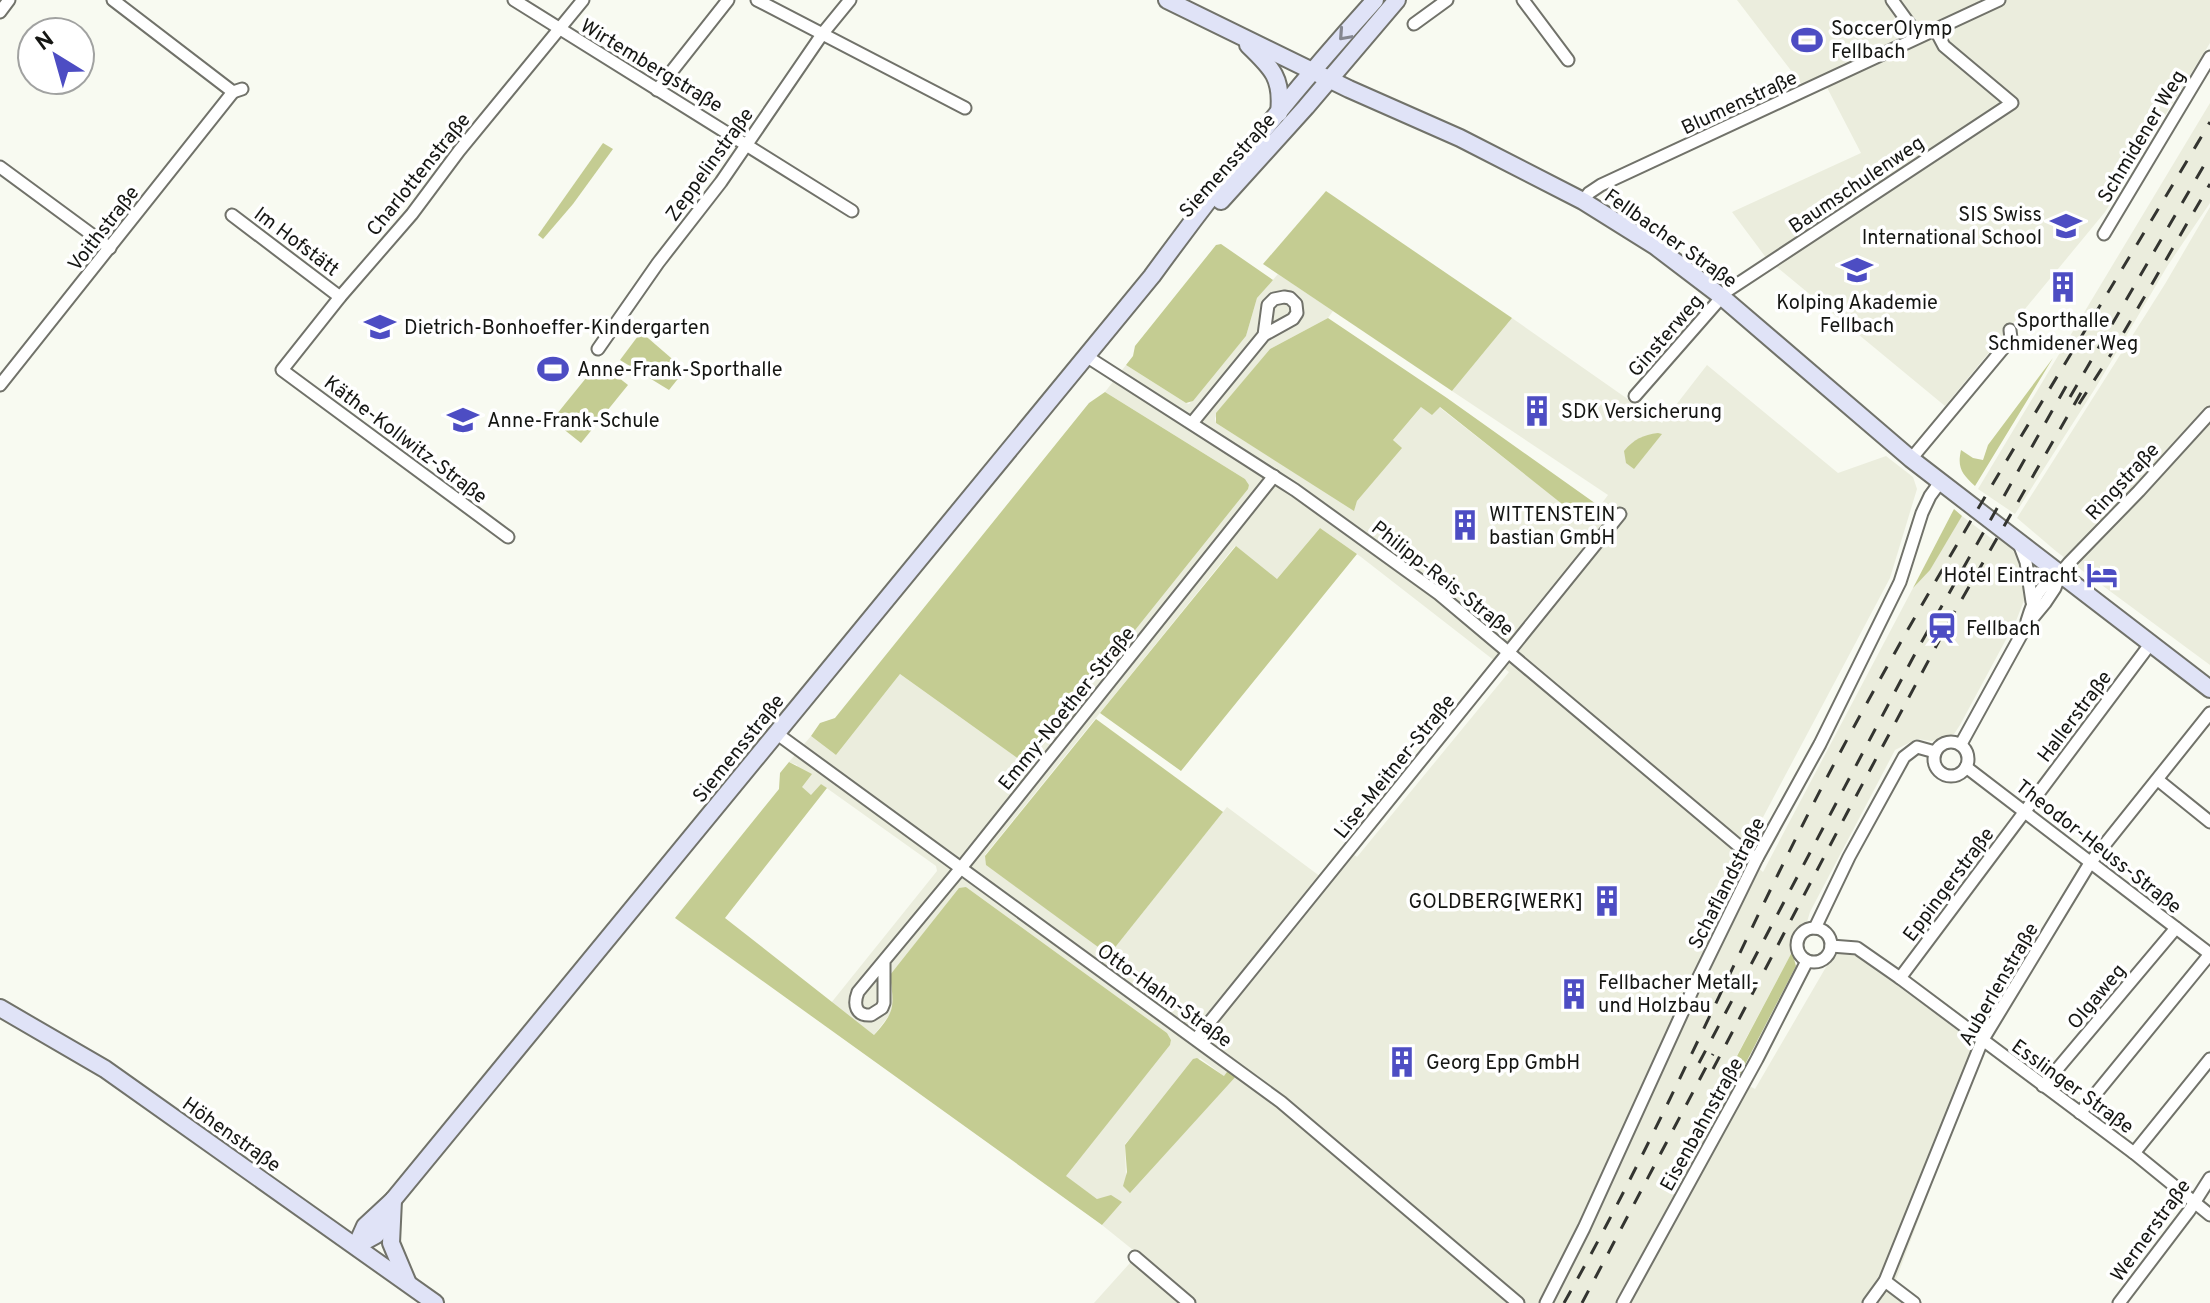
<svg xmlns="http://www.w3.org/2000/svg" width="2210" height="1303" viewBox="0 0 2210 1303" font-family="Overpass,sans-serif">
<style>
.built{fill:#ebeddd;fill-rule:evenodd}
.green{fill:#c4cc92}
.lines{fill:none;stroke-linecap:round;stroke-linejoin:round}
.street-casing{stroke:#71726a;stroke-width:15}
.secondary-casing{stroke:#71726a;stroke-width:20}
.street{stroke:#fff;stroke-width:11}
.secondary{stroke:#e0e3f7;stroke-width:16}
.rail{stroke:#333430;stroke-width:3;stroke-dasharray:14 14;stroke-linecap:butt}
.oneway{stroke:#858790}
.labels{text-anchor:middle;stroke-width:7;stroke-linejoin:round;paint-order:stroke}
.poi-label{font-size:20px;fill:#151613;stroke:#fff;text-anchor:start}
.street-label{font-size:20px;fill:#151613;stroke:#fff}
</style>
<rect width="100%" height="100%" fill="#f8faf1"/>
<g class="built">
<polygon points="1737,0 2210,0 2210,43 2105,212 1945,406 1767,259 1732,212 1861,153 1821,76 1802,85"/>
<polygon points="2210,103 2210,203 2168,265 2096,387 2015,514 1978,489"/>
<polygon points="2210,207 2210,665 2057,552 2017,518 2165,284"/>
<path d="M1278,274L1333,311L1328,318L1270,349L1217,413L1215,419L1216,423L1354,510L1357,501L1401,448L1393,440L1422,406L1439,407L1587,523L1608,495L1452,391L1512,318L1662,423L1707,365L1838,473L1886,456L1913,477L1917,489L1890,578L1743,855L1763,872L1913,588L1962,516L1996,542L2001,536L2019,556L2027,593L2016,621L1960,725L1954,734L1932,741L1917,739L1895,750L1810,912L1807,922L1794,934L1792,952L1727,1074L1755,1089L1840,943L1983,1049L1895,1282L1922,1303H1094L1138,1254L1102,1225L1121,1202L1104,1198L1097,1199L1065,1176L1170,1045L1171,1040L1167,1033L966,887L890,975L894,1005L891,1013L874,1035L831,1003L937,871L936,866L821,784L812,796L802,788L797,765L789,762L811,736L836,755L900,674L1026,764L1249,485L1245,479L1105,392L1126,365L1186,403L1189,404L1246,336L1257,298ZM1320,528L1361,557L1509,672L1357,857L1349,851L1325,880L1227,807L1109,955L985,855L1235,546L1277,579ZM1200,1058L1224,1076L1237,1074L1131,1192L1126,1180L1125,1144Z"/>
</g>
<g class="green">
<polygon points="603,143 613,149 573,204 543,239 538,235"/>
<polygon points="1326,191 1512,318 1452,391 1263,264"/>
<polygon points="1221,244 1273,280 1257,298 1246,336 1193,401 1186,403 1126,365 1133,356 1135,346 1216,245"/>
<polygon points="1328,318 1447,398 1599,506 1586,523 1440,407 1432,415 1421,407 1393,440 1402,448 1357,501 1354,511 1216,423 1216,413 1270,349"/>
<polygon points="641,332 685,370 669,390 620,360"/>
<path d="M2053,358L1975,486C1962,474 1957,468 1961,450L1973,458L1983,460L1988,445Z"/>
<polygon points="599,362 628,385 581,443 552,420"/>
<polygon points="1105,392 1245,479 1249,485 1248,489 1027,765 900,674 836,755 811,736 820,723 835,718 1089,403"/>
<path d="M1658,433L1662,434L1634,469L1626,463L1624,451C1634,439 1643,435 1658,433Z"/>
<polygon points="1954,509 1962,516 1930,570 1913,588"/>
<polygon points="1320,528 1357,554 1181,771 1100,713 1236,546 1277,579"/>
<polygon points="1096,719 1223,812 1109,955 986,865 985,856"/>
<path d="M789,762L812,774L802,787L811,795L821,784L827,788L725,918L874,1035C896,1011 894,1006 890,975L959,888L966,887L1167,1033L1171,1040L1170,1045L1066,1176L1097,1199L1111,1195L1122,1202L1102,1225L675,918L779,789L780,773Z"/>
<polygon points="1792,952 1796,966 1737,1080 1727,1075"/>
<polygon points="1197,1058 1224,1076 1230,1068 1238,1074 1130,1193 1123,1186 1127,1172 1125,1145 1193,1059"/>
</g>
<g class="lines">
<defs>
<g id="street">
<polyline points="113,0 233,92 242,89"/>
<polyline points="514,0 852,211"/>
<polyline points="757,0 965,108"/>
<polyline points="1523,0 1568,60"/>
<polyline points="1892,0 1918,36"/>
<polyline points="0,12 9,0"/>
<polyline points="1414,24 1447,0"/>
<polyline points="657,90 728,0"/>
<polyline points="0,167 110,248"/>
<polyline points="1583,201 1589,193 1601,185 1999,0"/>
<polyline points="232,215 340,297"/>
<polyline points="2104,234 2210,57"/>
<polyline points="598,349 658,263 721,182 823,33 850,0"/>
<polyline points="1086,356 1295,490 1439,594 1746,852 1757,858"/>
<polyline points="0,385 233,92"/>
<polyline points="1635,396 1727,291 2012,103 1944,46 1935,29"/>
<polyline points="1192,423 1264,335 1293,319 1297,313 1296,304 1290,298 1284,297 1274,299 1268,305 1264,335"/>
<polyline points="1911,459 2011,339 2010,330"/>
<polyline points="508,537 282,370 340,297 412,214 459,151 583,0"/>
<polyline points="2018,541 2026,562 2032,602"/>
<path d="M2027,621C2034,598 2039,586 2060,574"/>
<polyline points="776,733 1281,1102 1518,1303"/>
<circle cx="1951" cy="759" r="17"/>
<polyline points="1961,744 2026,626 2045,603 2055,588 2060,574 2069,563 2139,491 2210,413"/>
<polyline points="1966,767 2210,954"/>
<polyline points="2158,780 2210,822"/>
<polyline points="1815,928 1849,857 1904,757 1917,747 1935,752"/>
<circle cx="1814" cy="945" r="17"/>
<polyline points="1831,946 1857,948 1900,978 2134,1153 2210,1215"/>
<path d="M884,962V1003L882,1008L871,1015C856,1016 853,1005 858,992L961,868L1274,476"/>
<polyline points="1900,978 2151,643"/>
<polyline points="1196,1039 1620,514"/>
<polyline points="2043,1086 2176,928"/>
<polyline points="2080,1113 2210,954"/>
<polyline points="2134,1153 2210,1059"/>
<polyline points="1135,1257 1189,1303"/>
<polyline points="1885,1281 1914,1303"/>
<polyline points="1546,1303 1584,1228 1693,989 1757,858 1820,744 1900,582 1922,513 1930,496 1941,481"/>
<polyline points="1623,1303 1757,1059 1807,961"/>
<polyline points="1869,1303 1885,1281 1982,1041 2090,863 2210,713"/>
<polyline points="2119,1303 2189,1211 2210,1178"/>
</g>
<g id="secondary">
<polyline points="1167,0 1349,89 1460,138 1583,201 1655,246 1722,297 1911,459 2210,689"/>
<path d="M1248,45C1272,68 1283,78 1279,113"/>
<polyline points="1221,201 1306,107 1397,0"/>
<polyline points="0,1008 105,1069 435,1303"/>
<polyline points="393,1200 391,1243 407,1281"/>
<path d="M356,1246L365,1226L393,1200L1152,276C1222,180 1296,87 1375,0"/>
<polyline points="356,1246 376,1235 392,1217"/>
</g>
</defs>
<use href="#street" class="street-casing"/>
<use href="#secondary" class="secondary-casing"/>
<use href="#street" class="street"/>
<use href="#secondary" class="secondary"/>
<g class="rail">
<polyline points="2070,397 2210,155"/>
<polyline points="2079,404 2113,351 2210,184"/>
<polyline points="1699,1063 1917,650 2069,381"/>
<polyline points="1713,1069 1847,813 1955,611 2082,391"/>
<path d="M1564,1303C1663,1128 1740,942 1834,764C1950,545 2084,336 2210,122"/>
<polyline points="1582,1303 1713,1054"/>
</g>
</g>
<defs><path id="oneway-chevron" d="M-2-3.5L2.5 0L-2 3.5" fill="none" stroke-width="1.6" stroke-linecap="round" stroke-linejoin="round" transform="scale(2)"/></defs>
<use class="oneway" href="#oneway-chevron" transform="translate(1344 35) rotate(132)"/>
<defs>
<symbol id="stadium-bare" viewBox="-9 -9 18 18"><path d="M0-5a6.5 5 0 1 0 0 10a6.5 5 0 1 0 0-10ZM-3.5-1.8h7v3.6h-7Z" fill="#4d4dc3" stroke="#fff" stroke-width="2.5" paint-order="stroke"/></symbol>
<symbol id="school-bare" viewBox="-9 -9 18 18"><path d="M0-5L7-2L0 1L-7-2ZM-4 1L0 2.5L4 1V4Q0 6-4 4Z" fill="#4d4dc3" stroke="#fff" stroke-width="2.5" paint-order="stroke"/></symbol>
<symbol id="building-bare" viewBox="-9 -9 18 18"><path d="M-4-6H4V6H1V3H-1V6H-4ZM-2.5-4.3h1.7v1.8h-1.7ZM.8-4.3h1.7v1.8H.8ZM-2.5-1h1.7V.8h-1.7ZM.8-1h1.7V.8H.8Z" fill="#4d4dc3" stroke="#fff" stroke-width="2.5" paint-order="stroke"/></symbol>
<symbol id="hotel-bare" viewBox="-9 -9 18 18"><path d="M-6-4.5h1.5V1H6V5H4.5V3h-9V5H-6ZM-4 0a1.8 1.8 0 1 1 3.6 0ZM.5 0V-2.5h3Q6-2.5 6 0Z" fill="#4d4dc3" stroke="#fff" stroke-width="2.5" paint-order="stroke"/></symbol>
<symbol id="station-bare" viewBox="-9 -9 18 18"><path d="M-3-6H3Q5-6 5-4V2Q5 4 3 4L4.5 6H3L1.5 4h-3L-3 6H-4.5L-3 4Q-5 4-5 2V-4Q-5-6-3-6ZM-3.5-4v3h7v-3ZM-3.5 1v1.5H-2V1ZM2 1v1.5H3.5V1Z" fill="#4d4dc3" stroke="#fff" stroke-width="2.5" paint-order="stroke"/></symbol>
</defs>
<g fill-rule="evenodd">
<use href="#stadium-bare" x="1785" y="18" width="44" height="44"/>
<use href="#school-bare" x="2044" y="204" width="44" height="44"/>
<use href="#school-bare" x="1835" y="248" width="44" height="44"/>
<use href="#building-bare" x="2041" y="265" width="44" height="44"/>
<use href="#school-bare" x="358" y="305" width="44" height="44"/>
<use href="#stadium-bare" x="531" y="347" width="44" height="44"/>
<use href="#building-bare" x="1515" y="389" width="44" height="44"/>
<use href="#school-bare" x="441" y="398" width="44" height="44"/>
<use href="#building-bare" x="1443" y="503" width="44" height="44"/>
<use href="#hotel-bare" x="2080" y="553" width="44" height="44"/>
<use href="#station-bare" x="1920" y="606" width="44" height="44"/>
<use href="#building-bare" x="1585" y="879" width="44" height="44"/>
<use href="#building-bare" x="1552" y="972" width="44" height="44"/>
<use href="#building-bare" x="1380" y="1040" width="44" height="44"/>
</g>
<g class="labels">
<g class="poi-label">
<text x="1831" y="35">SoccerOlymp<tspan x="1831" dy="23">Fellbach</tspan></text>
<text x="2042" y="221" text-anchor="end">SIS Swiss<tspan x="2042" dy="23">International School</tspan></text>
<text x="1857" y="309" text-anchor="middle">Kolping Akademie<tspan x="1857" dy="23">Fellbach</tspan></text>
<text x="2063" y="327" text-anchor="middle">Sporthalle<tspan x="2063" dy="23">Schmidener Weg</tspan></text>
<text x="404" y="334">Dietrich-Bonhoeffer-Kindergarten</text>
<text x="577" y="376">Anne-Frank-Sporthalle</text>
<text x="1561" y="418">SDK Versicherung</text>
<text x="487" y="427">Anne-Frank-Schule</text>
<text x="1489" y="521">WITTENSTEIN<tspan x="1489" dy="23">bastian GmbH</tspan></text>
<text x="2078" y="582" text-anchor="end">Hotel Eintracht</text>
<text x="1966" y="635">Fellbach</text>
<text x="1583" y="908" text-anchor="end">GOLDBERG[WERK]</text>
<text x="1598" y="989">Fellbacher Metall-<tspan x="1598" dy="23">und Holzbau</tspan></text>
<text x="1426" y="1069">Georg Epp GmbH</text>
</g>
<g class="street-label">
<text transform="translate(652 65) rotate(31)" y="7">Wirtembergstraße</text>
<text transform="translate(1739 102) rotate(-25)" y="7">Blumenstraße</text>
<text transform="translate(2141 136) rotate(-59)" y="7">Schmidener Weg</text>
<text transform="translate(709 164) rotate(-54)" y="7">Zeppelinstraße</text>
<text transform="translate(1227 165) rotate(-48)" y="7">Siemensstraße</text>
<text transform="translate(418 174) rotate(-51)" y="7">Charlottenstraße</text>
<text transform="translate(1856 184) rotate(-34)" y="7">Baumschulenweg</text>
<text transform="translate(103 228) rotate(-52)" y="7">Voithstraße</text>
<text transform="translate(1671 238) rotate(35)" y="7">Fellbacher Straße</text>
<text transform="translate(297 241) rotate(37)" y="7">Im Hofstätt</text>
<text transform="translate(1665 335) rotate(-49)" y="7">Ginsterweg</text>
<text transform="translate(406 439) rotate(37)" y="7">Käthe-Kollwitz-Straße</text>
<text transform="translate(2122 481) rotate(-47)" y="7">Ringstraße</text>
<text transform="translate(1443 578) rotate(38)" y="7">Philipp-Reis-Straße</text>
<text transform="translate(1066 708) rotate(-51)" y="7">Emmy-Noether-Straße</text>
<text transform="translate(2074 716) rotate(-53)" y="7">Hallerstraße</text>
<text transform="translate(738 748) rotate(-51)" y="7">Siemensstraße</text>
<text transform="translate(1394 766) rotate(-51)" y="7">Lise-Meitner-Straße</text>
<text transform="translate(2099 846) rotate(38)" y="7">Theodor-Heuss-Straße</text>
<text transform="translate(1726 883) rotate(-63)" y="7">Schaflandstraße</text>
<text transform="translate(1948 884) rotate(-53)" y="7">Eppingerstraße</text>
<text transform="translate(1998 984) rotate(-60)" y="7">Auberlenstraße</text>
<text transform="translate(1165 995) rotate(36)" y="7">Otto-Hahn-Straße</text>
<text transform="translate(2096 996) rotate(-50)" y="7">Olgaweg</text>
<text transform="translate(2073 1086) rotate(36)" y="7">Esslinger Straße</text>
<text transform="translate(1701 1124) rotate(-61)" y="7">Eisenbahnstraße</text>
<text transform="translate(232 1134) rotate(35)" y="7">Höhenstraße</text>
<text transform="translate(2150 1230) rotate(-54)" y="7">Wernerstraße</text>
</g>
</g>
<g transform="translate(56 56) rotate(323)"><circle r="38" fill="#ffffff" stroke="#a1a2a1" stroke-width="2"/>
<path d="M0-6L14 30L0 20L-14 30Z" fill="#4d4dc3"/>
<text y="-12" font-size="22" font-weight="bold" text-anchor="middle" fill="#151613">N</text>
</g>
</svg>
